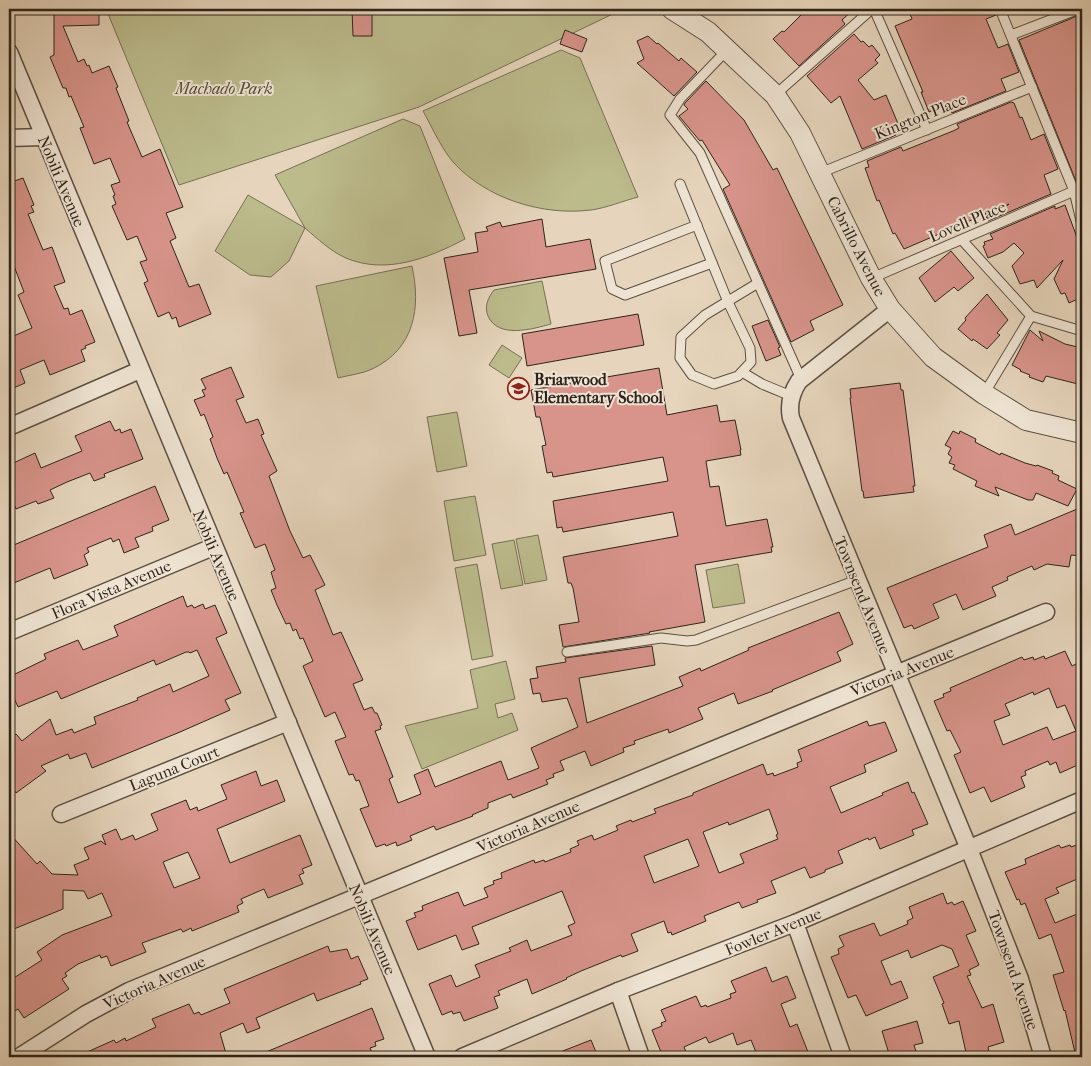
<svg xmlns="http://www.w3.org/2000/svg" width="1091" height="1066" viewBox="0 0 1091 1066" font-family="'IM FELL French Canon',serif">
<style>
.green{fill:#bcbb8c;stroke:#767054}
.building{fill:#d8948b;stroke:#2f241b;fill-rule:evenodd}
.lines{fill:none;stroke-linecap:round;stroke-linejoin:round}
.service-casing{stroke:#5d5043;stroke-width:11}
.minor-casing{stroke:#5d5043;stroke-width:19}
.tertiary-casing{stroke:#5d5043;stroke-width:22}
.service{stroke:#efe4d3;stroke-width:9}
.minor{stroke:#efe4d3;stroke-width:16}
.tertiary{stroke:#efe4d3;stroke-width:20}
.labels{text-anchor:middle;stroke-width:4;stroke-linejoin:round;paint-order:stroke}
.park-label{font-size:16px;font-style:italic;fill:#524a37;stroke:#efe4d3}
.street-label{font-size:16px;fill:#2f241b;stroke:#efe4d3}
.poi-label{font-size:16px;font-weight:bold;fill:#2f241b;stroke:#efe4d3;text-anchor:start}
</style>
<rect width="100%" height="100%" fill="#e6d5bc"/>
<filter id="stains"><feTurbulence type="fractalNoise" baseFrequency=".004" numOctaves="4"/><feColorMatrix values="0 0 0 0 .2 0 0 0 0 .09 0 0 0 0 .02 0 0 0 .5 -.17"/></filter>
<radialGradient id="worn" r=".72"><stop offset=".6" stop-color="#630" stop-opacity="0"/><stop offset="1" stop-color="#630" stop-opacity=".3"/></radialGradient>
<g class="green">
<polygon points="106,9 618,9 619,11 419,107 179,185"/>
<path d="M561,50L580,58L638,197C623,201 606,208 591,210C543,216 487,199 454,163C442,150 432,127 423,111Z"/>
<path d="M403,119L420,126L465,239C429,258 386,275 346,258C330,251 318,239 305,228L289,261L271,277L250,275L215,251L248,195L305,228L275,175Z"/>
<path d="M412,266C421,307 415,349 372,369C362,374 349,375 338,378L316,286Z"/>
<path d="M542,281L551,324C533,329 498,339 488,316C484,306 488,298 494,290Z"/>
<polygon points="502,345 522,358 509,378 489,365"/>
<polygon points="457,412 467,466 437,472 427,417"/>
<polygon points="475,496 486,555 454,561 444,501"/>
<polygon points="538,535 547,580 525,584 516,539"/>
<polygon points="514,540 523,585 501,589 492,544"/>
<polygon points="477,564 493,656 472,660 455,568"/>
<polygon points="738,564 745,603 713,608 706,570"/>
<polygon points="506,661 515,699 495,704 498,718 512,713 518,730 422,769 405,726 478,708 470,670"/>
</g>
<g class="building">
<polygon points="54,9 99,9 99,25 63,26 78,62 84,59 87,66 89,65 92,73 109,66 118,87 116,88 129,121 127,122 142,157 160,149 183,207 166,213 176,238 170,241 189,287 199,284 211,314 179,327 176,317 172,319 169,312 158,317 144,283 148,281 140,262 147,260 137,236 127,240 112,206 116,204 113,196 115,195 111,185 120,182 110,158 94,164 80,128 84,127 71,96 69,97 66,88 63,88 50,57 54,55"/>
<polygon points="352,9 372,9 372,36 353,36"/>
<polygon points="807,9 854,9 842,20 845,24 799,66 773,39 782,31 784,32"/>
<polygon points="908,9 994,9 996,15 986,19 998,48 1008,44 1019,72 1001,79 1006,91 952,113 948,104 929,112 921,92 923,92 895,26 912,19"/>
<polygon points="1082,14 1082,196 1019,40"/>
<polygon points="565,30 587,39 582,52 560,44"/>
<polygon points="854,34 861,42 863,41 869,47 872,45 880,55 875,60 878,63 858,80 874,100 886,95 899,126 893,128 896,135 862,149 840,96 831,103 807,76"/>
<polygon points="648,36 657,44 658,43 679,61 681,58 697,72 674,96 637,63 644,59 637,41"/>
<polygon points="706,81 744,120 773,170 777,168 843,305 810,321 814,330 791,342 723,189 730,185 702,140 700,141 679,116 688,109 684,105 685,103"/>
<polygon points="1011,102 1014,103 1020,118 1022,117 1031,140 1044,134 1058,169 1044,175 1051,194 988,221 1009,204 904,249 895,233 893,234 879,200 877,201 865,168 869,167 867,161 901,147 903,151 953,131 959,128 957,124"/>
<polygon points="23,178 34,205 31,206 34,212 28,214 43,250 52,247 65,282 54,286 64,309 68,308 70,315 82,310 95,342 85,346 86,348 81,350 85,361 50,375 44,360 20,370 25,383 9,390 9,338 32,328 18,295 24,292 14,266 9,268 9,183"/>
<polygon points="1065,205 1082,251 1082,297 1069,303 1065,293 1061,294 1054,279 1063,260 1037,288 1034,280 1020,284 1012,266 1024,253 1014,243 1003,252 988,258 983,246 985,245 984,242 993,239 990,234 1055,206 1055,209"/>
<polygon points="542,219 546,247 590,239 596,269 469,290 477,333 459,336 444,258 478,252 475,233 488,231 486,227 500,222 502,227"/>
<polygon points="951,251 974,278 958,291 954,287 935,302 919,278"/>
<polygon points="987,294 1008,320 997,333 1000,335 987,349 973,339 972,341 958,329 966,320 965,318"/>
<polygon points="638,314 644,345 527,366 522,334"/>
<polygon points="768,320 780,347 778,348 781,355 766,361 752,326"/>
<polygon points="1030,330 1043,341 1039,331 1065,344 1082,348 1082,385 1046,376 1043,382 1029,377 1030,375 1020,371 1021,370 1012,365"/>
<polygon points="231,367 244,397 236,400 246,423 258,419 264,434 261,435 277,471 269,476 290,531 303,558 310,555 325,585 315,590 333,635 341,632 363,680 353,684 364,710 372,707 375,713 377,713 382,725 380,726 381,729 375,731 393,777 389,779 398,803 421,794 414,775 428,769 435,787 501,761 508,780 539,768 531,748 578,727 567,698 542,702 540,693 533,694 530,679 538,678 536,667 566,662 565,658 652,646 655,665 579,678 587,723 683,686 679,677 700,668 701,671 749,650 748,648 839,612 853,644 837,652 841,661 772,690 773,691 738,704 734,693 698,708 703,719 669,733 668,729 634,741 635,744 623,748 624,752 591,766 585,751 560,761 564,770 553,774 554,777 546,780 548,784 513,798 511,794 488,803 488,808 472,815 473,816 436,830 434,826 410,836 412,840 397,846 396,842 386,846 385,844 376,847 360,809 369,806 359,780 356,781 353,774 349,775 335,741 346,737 335,712 325,717 303,666 313,661 303,638 300,639 296,629 293,631 290,623 286,624 277,605 271,590 276,588 271,572 275,570 265,544 255,548 240,513 244,512 227,472 224,474 217,458 210,439 213,437 204,414 201,416 194,400 205,396 202,390 206,389 201,379"/>
<polygon points="659,368 667,415 717,405 720,422 735,420 741,450 740,450 741,455 706,461 710,487 719,486 726,526 767,519 773,547 771,547 772,552 695,565 705,622 649,632 650,633 563,647 559,625 579,622 573,588 571,583 568,583 563,557 678,536 673,512 563,532 562,527 557,528 553,501 668,481 663,457 553,477 552,472 547,473 542,446 546,445 540,417 536,417 531,390"/>
<polygon points="900,383 901,390 903,390 909,436 915,486 913,486 914,492 864,498 863,491 862,491 850,398 851,398 850,389"/>
<polygon points="110,421 115,431 120,429 121,433 131,429 143,459 104,474 105,477 94,481 90,473 67,482 50,490 54,498 38,504 36,501 16,509 15,506 9,509 9,465 35,453 41,468 82,451 75,436"/>
<polygon points="953,431 959,434 960,431 976,439 975,442 1000,455 1001,453 1025,463 1036,466 1037,465 1053,471 1052,473 1059,476 1058,480 1077,489 1068,506 1036,493 1033,500 1028,500 995,487 999,496 975,486 977,481 953,469 955,465 949,463 952,457 948,454 951,448 945,445"/>
<polygon points="155,486 169,520 152,527 153,531 135,538 139,547 124,553 119,539 113,542 111,538 87,548 89,552 84,555 88,565 54,579 50,568 9,585 9,547"/>
<polygon points="1082,507 1082,556 1071,555 1069,567 1047,564 1034,570 1032,566 1007,577 1008,580 992,587 996,596 963,610 956,594 933,604 939,618 914,629 912,625 904,628 887,588 988,547 984,535 1011,524 1015,535"/>
<polygon points="183,596 187,607 192,605 194,608 203,604 205,609 215,605 227,633 216,638 241,693 225,700 230,710 180,732 92,768 86,753 70,759 68,754 41,766 46,771 16,793 9,783 9,739 16,734 22,741 50,719 56,735 72,729 74,733 96,724 94,717 138,700 137,698 170,684 173,692 209,676 197,650 190,653 189,652 186,652 156,665 154,660 61,699 57,691 18,707 14,698 9,701 9,677 46,659 44,654 78,640 83,650 118,636 114,626"/>
<path d="M1065,651L1072,666L1082,661V763L1060,773L1056,762L1050,765L1048,761L1025,771L1026,775L1021,777L1025,787L991,802L984,787L970,793L954,755L961,752L950,730L947,731L934,701L944,697L943,694L951,691L950,688L1022,657L1024,660L1033,657L1034,660L1044,656L1045,659ZM1049,688L1057,708L1065,705L1076,731L1053,740L1047,727L1003,745L994,721L1010,715L1005,704L1033,692L1034,695Z"/>
<path d="M867,721L869,726L885,722L897,751L864,765L866,772L830,787L841,813L883,795L882,793L908,782L912,793L914,792L928,824L912,830L914,835L880,849L875,837L869,840L868,838L838,851L843,863L825,870V872L810,878L805,867L771,881L776,893L757,900L758,902L742,908L739,902L704,916L706,921L672,935L671,932L668,933L664,921L631,934L638,951L622,957L621,955L581,971L566,978L567,979L532,994L527,979L498,991L500,995L494,997L498,1008L464,1021L460,1012L453,1014L452,1011L442,1015L429,984L451,975L456,987L480,977L475,965L511,951L509,948L527,940L531,951L572,935L568,926L575,923L562,891L472,927L479,944L462,950L456,935L418,950L406,921L416,917L414,913L423,910L422,906L458,892L464,906L488,897L484,888L494,884L493,881L502,878L501,873L534,860L535,863L544,860L545,862L571,852L570,849L579,845L577,841L592,835L594,840L618,830L616,826L631,820L632,822L656,813L654,809L693,795V793L763,764L767,775L773,773L774,776L798,767L797,763L802,761L798,750ZM769,809L778,834L776,835L778,839L740,854L744,863L719,873L703,832L728,822L729,825ZM688,839L699,866L654,883L644,856Z"/>
<path d="M256,771L261,786L277,780L285,801L217,829L230,863L300,835L312,865L302,869L304,873L299,875L303,884L268,898L264,889L241,899L243,903L237,906L239,912L192,931L191,928L183,932L181,929L142,943L146,952L111,966L107,956L101,958L100,955L78,964L65,973L67,976L62,979L69,989L24,1018L18,1009L9,1015V981L42,960L37,952L62,935L112,916L102,893L88,899L84,891L63,890V909L9,931V833L37,864L40,861L52,874L78,875L74,865L89,859L84,848L101,841L106,845L102,835L116,829L121,840L133,835L135,840L158,830L151,814L186,800L190,810L197,807L198,811L227,799L221,785ZM188,852L200,878L174,888L163,862Z"/>
<polygon points="1082,843 1082,877 1056,888 1059,893 1045,899 1055,923 1077,914 1078,917 1082,916 1082,1057 1076,1057 1065,1010 1064,1011 1053,975 1064,972 1051,934 1039,939 1025,903 1021,905 1019,899 1017,900 1005,872 1026,864 1025,859 1059,845 1061,848 1070,845 1071,847"/>
<polygon points="943,893 947,904 952,902 954,905 963,901 976,931 966,935 979,965 969,970 971,975 967,976 982,1008 993,1004 1004,1042 988,1047 990,1057 967,1057 959,1021 949,1024 942,1004 944,1003 933,977 959,966 952,949 942,945 911,958 908,950 881,961 891,985 901,981 908,998 866,1016 856,995 848,998 831,957 839,954 838,949 844,946 839,936 874,923 880,936 908,924 907,921 913,918 909,907"/>
<polygon points="328,946 330,952 347,949 351,959 358,956 368,979 360,982 361,984 317,1001 314,993 256,1018 260,1028 247,1033 243,1023 220,1033 227,1057 76,1057 114,1040 116,1043 125,1038 126,1041 156,1027 152,1019 189,1004 194,1014 199,1012 201,1015 230,1003 224,989"/>
<polygon points="766,967 772,982 787,976 796,998 781,1004 790,1027 797,1024 808,1052 794,1057 758,1057 751,1040 737,1045 733,1033 709,1043 706,1037 684,1047 686,1052 672,1057 663,1057 652,1030 662,1026 661,1023 666,1021 661,1010 696,996 701,1007 706,1005 707,1007 731,998 730,994 736,992 731,981"/>
<polygon points="372,1008 384,1039 375,1042 376,1046 370,1048 374,1057 254,1057"/>
<polygon points="917,1021 923,1043 914,1045 917,1055 908,1057 890,1057 882,1031"/>
<polygon points="591,1040 598,1057 550,1057 550,1056"/>
</g>
<g class="lines">
<defs>
<g id="service">
<polyline points="874,9 927,130"/>
<polyline points="1000,9 1074,191 1082,225"/>
<polyline points="1011,35 1079,9"/>
<polyline points="727,50 680,99 670,115 700,153 801,379"/>
<polyline points="775,95 872,9"/>
<polyline points="820,173 1032,87"/>
<polyline points="680,184 728,302 750,348 751,362 738,376 714,384 692,375 680,358 681,337 705,315 758,283"/>
<polyline points="697,225 605,261 612,289 625,295 712,263"/>
<polyline points="962,240 1031,316 1082,331"/>
<polyline points="872,278 1074,191"/>
<polyline points="742,372 762,384 791,396"/>
<polyline points="984,394 1031,316"/>
<polyline points="567,652 661,638 687,641 696,640 857,580"/>
</g>
<g id="minor">
<polyline points="9,52 427,1057"/>
<polyline points="9,138 43,137"/>
<path d="M890,309L799,381C791,393 788,404 791,418L969,849L1020,979L1043,1057"/>
<polyline points="9,427 140,370"/>
<polyline points="9,632 213,547"/>
<polyline points="61,814 288,722"/>
<polyline points="795,923 843,1057"/>
<polyline points="618,991 641,1057"/>
<polyline points="19,1057 86,1014 129,991 1046,612"/>
<polyline points="462,1057 618,991 795,923 1082,800"/>
</g>
<polyline id="tertiary" points="672,9 708,32 775,95 800,133 871,278 890,309 933,357 984,394 1026,420 1082,433"/>
</defs>
<use href="#service" class="service-casing"/>
<use href="#minor" class="minor-casing"/>
<use href="#tertiary" class="tertiary-casing"/>
<use href="#service" class="service"/>
<use href="#minor" class="minor"/>
<use href="#tertiary" class="tertiary"/>
</g>
<defs>
<symbol id="school-ring" viewBox="-11 -11 22 22"><circle r="9.5" fill="#efe4d3" stroke="#8f2418" stroke-width="1.5"/><path d="M0-5L7-2L0 1L-7-2ZM-4 1L0 2.5L4 1V4Q0 6-4 4Z" fill="#8f2418"/></symbol>
</defs>
<g fill-rule="evenodd">
<use href="#school-ring" x="506" y="376" width="25" height="25"/>
</g>
<g class="labels">
<g class="park-label">
<text x="224" y="94">Machado Park</text>
</g>
<g class="street-label">
<text transform="translate(920 116) rotate(-22)" y="6">Kington Place</text>
<text transform="translate(62 181) rotate(67)" y="6">Nobili Avenue</text>
<text transform="translate(967 221) rotate(-23)" y="6">Lovell Place</text>
<text transform="translate(857 246) rotate(63)" y="6">Cabrillo Avenue</text>
<text transform="translate(217 555) rotate(67)" y="6">Nobili Avenue</text>
<text transform="translate(111 589) rotate(-23)" y="6">Flora Vista Avenue</text>
<text transform="translate(863 595) rotate(68)" y="6">Townsend Avenue</text>
<text transform="translate(902 671) rotate(-22)" y="6">Victoria Avenue</text>
<text transform="translate(174 768) rotate(-22)" y="6">Laguna Court</text>
<text transform="translate(528 826) rotate(-23)" y="6">Victoria Avenue</text>
<text transform="translate(373 929) rotate(67)" y="6">Nobili Avenue</text>
<text transform="translate(773 931) rotate(-22)" y="6">Fowler Avenue</text>
<text transform="translate(1014 970) rotate(71)" y="6">Townsend Avenue</text>
<text transform="translate(154 982) rotate(-24)" y="6">Victoria Avenue</text>
</g>
<g class="poi-label">
<text x="534" y="385">Briarwood<tspan x="534" dy="18">Elementary School</tspan></text>
</g>
</g>
<rect width="1091" height="1066" fill="none" stroke="#e6d5bc" stroke-width="30"/>
<rect x="10" y="10" width="1071" height="1046" fill="none" stroke="#2f241b" stroke-width="2.5"/>
<rect x="15" y="15" width="1061" height="1036" fill="none" stroke="#2f241b"/>
<rect width="100%" height="100%" filter="url(#stains)"/>
<rect width="100%" height="100%" fill="url(#worn)"/>
</svg>
